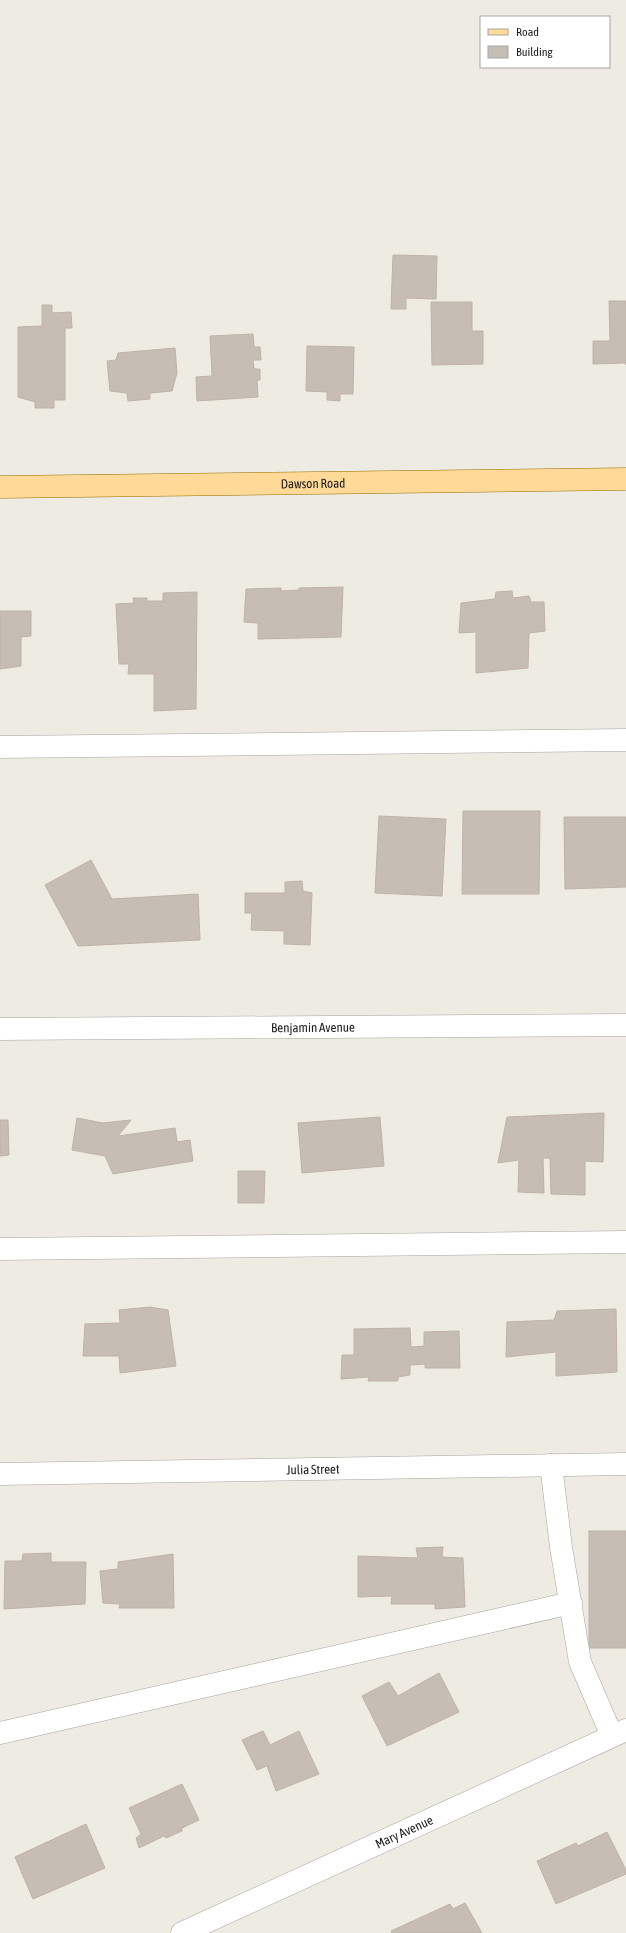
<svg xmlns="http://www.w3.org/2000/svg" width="626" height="1933" viewBox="0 0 626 1933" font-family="'Asap Condensed',sans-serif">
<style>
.building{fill:#c6beb5;stroke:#c0b2a4}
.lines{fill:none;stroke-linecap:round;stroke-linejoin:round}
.minor-casing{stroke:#a4a4a4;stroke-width:23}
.major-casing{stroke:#956f00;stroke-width:23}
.minor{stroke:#fff;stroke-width:22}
.major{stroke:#fed997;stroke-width:22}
.labels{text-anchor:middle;stroke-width:4;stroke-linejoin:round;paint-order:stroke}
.street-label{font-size:13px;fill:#1d1d1d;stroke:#fff}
</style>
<rect width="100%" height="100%" fill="#eeebe2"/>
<g class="building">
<polygon points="393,255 437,256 436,299 406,298 406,309 391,309"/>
<polygon points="609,301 626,301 626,365 625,363 593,364 593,341 610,341"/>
<polygon points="431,302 472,302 472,331 483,331 483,364 432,365"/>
<polygon points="42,305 52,305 52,313 71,312 72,328 65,328 65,400 54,400 54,408 35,408 35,402 18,397 18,327 42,326"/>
<polygon points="253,334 254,347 260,347 261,360 253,360 254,369 260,369 260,380 257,380 258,397 197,401 196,377 212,376 210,336"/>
<polygon points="307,346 354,347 353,394 340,394 340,401 327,400 327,392 306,391"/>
<polygon points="175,348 177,373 172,391 150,393 150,399 128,401 127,393 110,391 107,361 116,360 118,353"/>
<polygon points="343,587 341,637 258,639 258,623 244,622 246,589 281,588 281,591 299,590 299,588"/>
<polygon points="512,591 513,598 529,596 531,602 544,602 545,631 529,633 528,668 476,673 476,632 459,633 461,603 495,599 496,592"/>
<polygon points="197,592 196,709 154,711 154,674 128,674 129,664 119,664 116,604 134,603 133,598 147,598 147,601 163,601 163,593"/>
<polygon points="0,611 31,611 31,636 21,637 21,666 0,669"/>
<polygon points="463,811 540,811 539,894 462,894"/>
<polygon points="379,816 446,819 442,896 375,893"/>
<polygon points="564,817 626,817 626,887 565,889"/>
<polygon points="91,860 112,899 198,894 200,940 78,946 45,885"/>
<polygon points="302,881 303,891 312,893 310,945 284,944 284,931 251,930 252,913 245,913 245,893 285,893 285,882"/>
<polygon points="604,1113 603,1162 585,1161 585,1195 551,1194 550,1158 543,1158 544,1193 518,1192 519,1160 498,1163 507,1117"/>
<polygon points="380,1117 384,1166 302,1173 298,1123"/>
<polygon points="77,1118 103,1123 131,1120 118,1136 175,1128 177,1142 190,1140 193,1161 113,1174 105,1156 72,1150"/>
<polygon points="0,1120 8,1120 9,1155 0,1156"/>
<polygon points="238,1171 265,1171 264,1203 238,1203"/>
<polygon points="150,1307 168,1310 176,1366 120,1373 119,1356 83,1356 85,1324 120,1323 119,1310"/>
<polygon points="616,1309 617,1372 556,1376 556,1352 506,1357 507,1322 554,1320 557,1311"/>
<polygon points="410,1328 411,1347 424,1346 424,1332 459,1331 460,1368 425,1368 425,1364 410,1365 410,1375 398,1377 398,1381 368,1381 369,1377 341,1379 342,1355 354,1355 354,1329"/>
<rect x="589" y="1531" width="37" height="117"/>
<polygon points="443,1547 442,1557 463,1558 465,1607 435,1609 435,1604 391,1604 392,1596 358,1597 358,1556 418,1558 416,1548"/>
<polygon points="51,1553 51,1562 86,1562 85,1604 4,1609 5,1561 22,1561 23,1554"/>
<polygon points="173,1554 174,1608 119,1608 120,1604 103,1603 100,1571 118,1569 118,1562"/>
<polygon points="439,1673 459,1712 387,1746 362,1696 389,1682 398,1696"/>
<polygon points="263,1731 270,1745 299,1731 319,1774 276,1791 267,1766 257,1770 242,1740"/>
<polygon points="182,1784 199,1820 182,1828 182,1831 166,1838 164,1836 139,1848 136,1838 141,1834 129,1808"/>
<polygon points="86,1824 105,1868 33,1899 15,1857"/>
<polygon points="607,1832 626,1870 626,1874 556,1904 537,1861 576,1843 578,1846"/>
<polygon points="465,1903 482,1933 392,1933 391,1931 450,1904 453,1909"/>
</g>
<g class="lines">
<defs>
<g id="minor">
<polyline points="0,747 626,740"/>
<path id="s1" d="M0,1029L626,1025"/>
<polyline points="0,1249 626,1242"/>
<polyline points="551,1465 561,1547 580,1662 612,1736"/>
<path id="s2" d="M0,1474L626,1464"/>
<polyline points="0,1733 571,1603"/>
<path id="s3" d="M182,1933L626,1730"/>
</g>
<g id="major">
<path id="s4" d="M0,487L626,479"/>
</g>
</defs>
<use href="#minor" class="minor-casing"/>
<use href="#major" class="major-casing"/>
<use href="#minor" class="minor"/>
<use href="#major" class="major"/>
</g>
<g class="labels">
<g class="street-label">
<text dy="5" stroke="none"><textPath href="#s4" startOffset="313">Dawson Road</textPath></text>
<text dy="5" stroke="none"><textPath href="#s1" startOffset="313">Benjamin Avenue</textPath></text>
<text dy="5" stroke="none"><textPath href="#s2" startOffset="313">Julia Street</textPath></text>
<text dy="5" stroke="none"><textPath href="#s3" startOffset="244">Mary Avenue</textPath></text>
</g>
</g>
<rect x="480" y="16" width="130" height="52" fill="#ffffff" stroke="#a5a5a5"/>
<rect x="488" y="29" width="20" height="6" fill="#fed997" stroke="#a5a5a5"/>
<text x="516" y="36" font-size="12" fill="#1d1d1d">Road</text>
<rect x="488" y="46" width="20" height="12" fill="#c6beb5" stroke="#a5a5a5"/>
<text x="516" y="56" font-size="12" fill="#1d1d1d">Building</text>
</svg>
